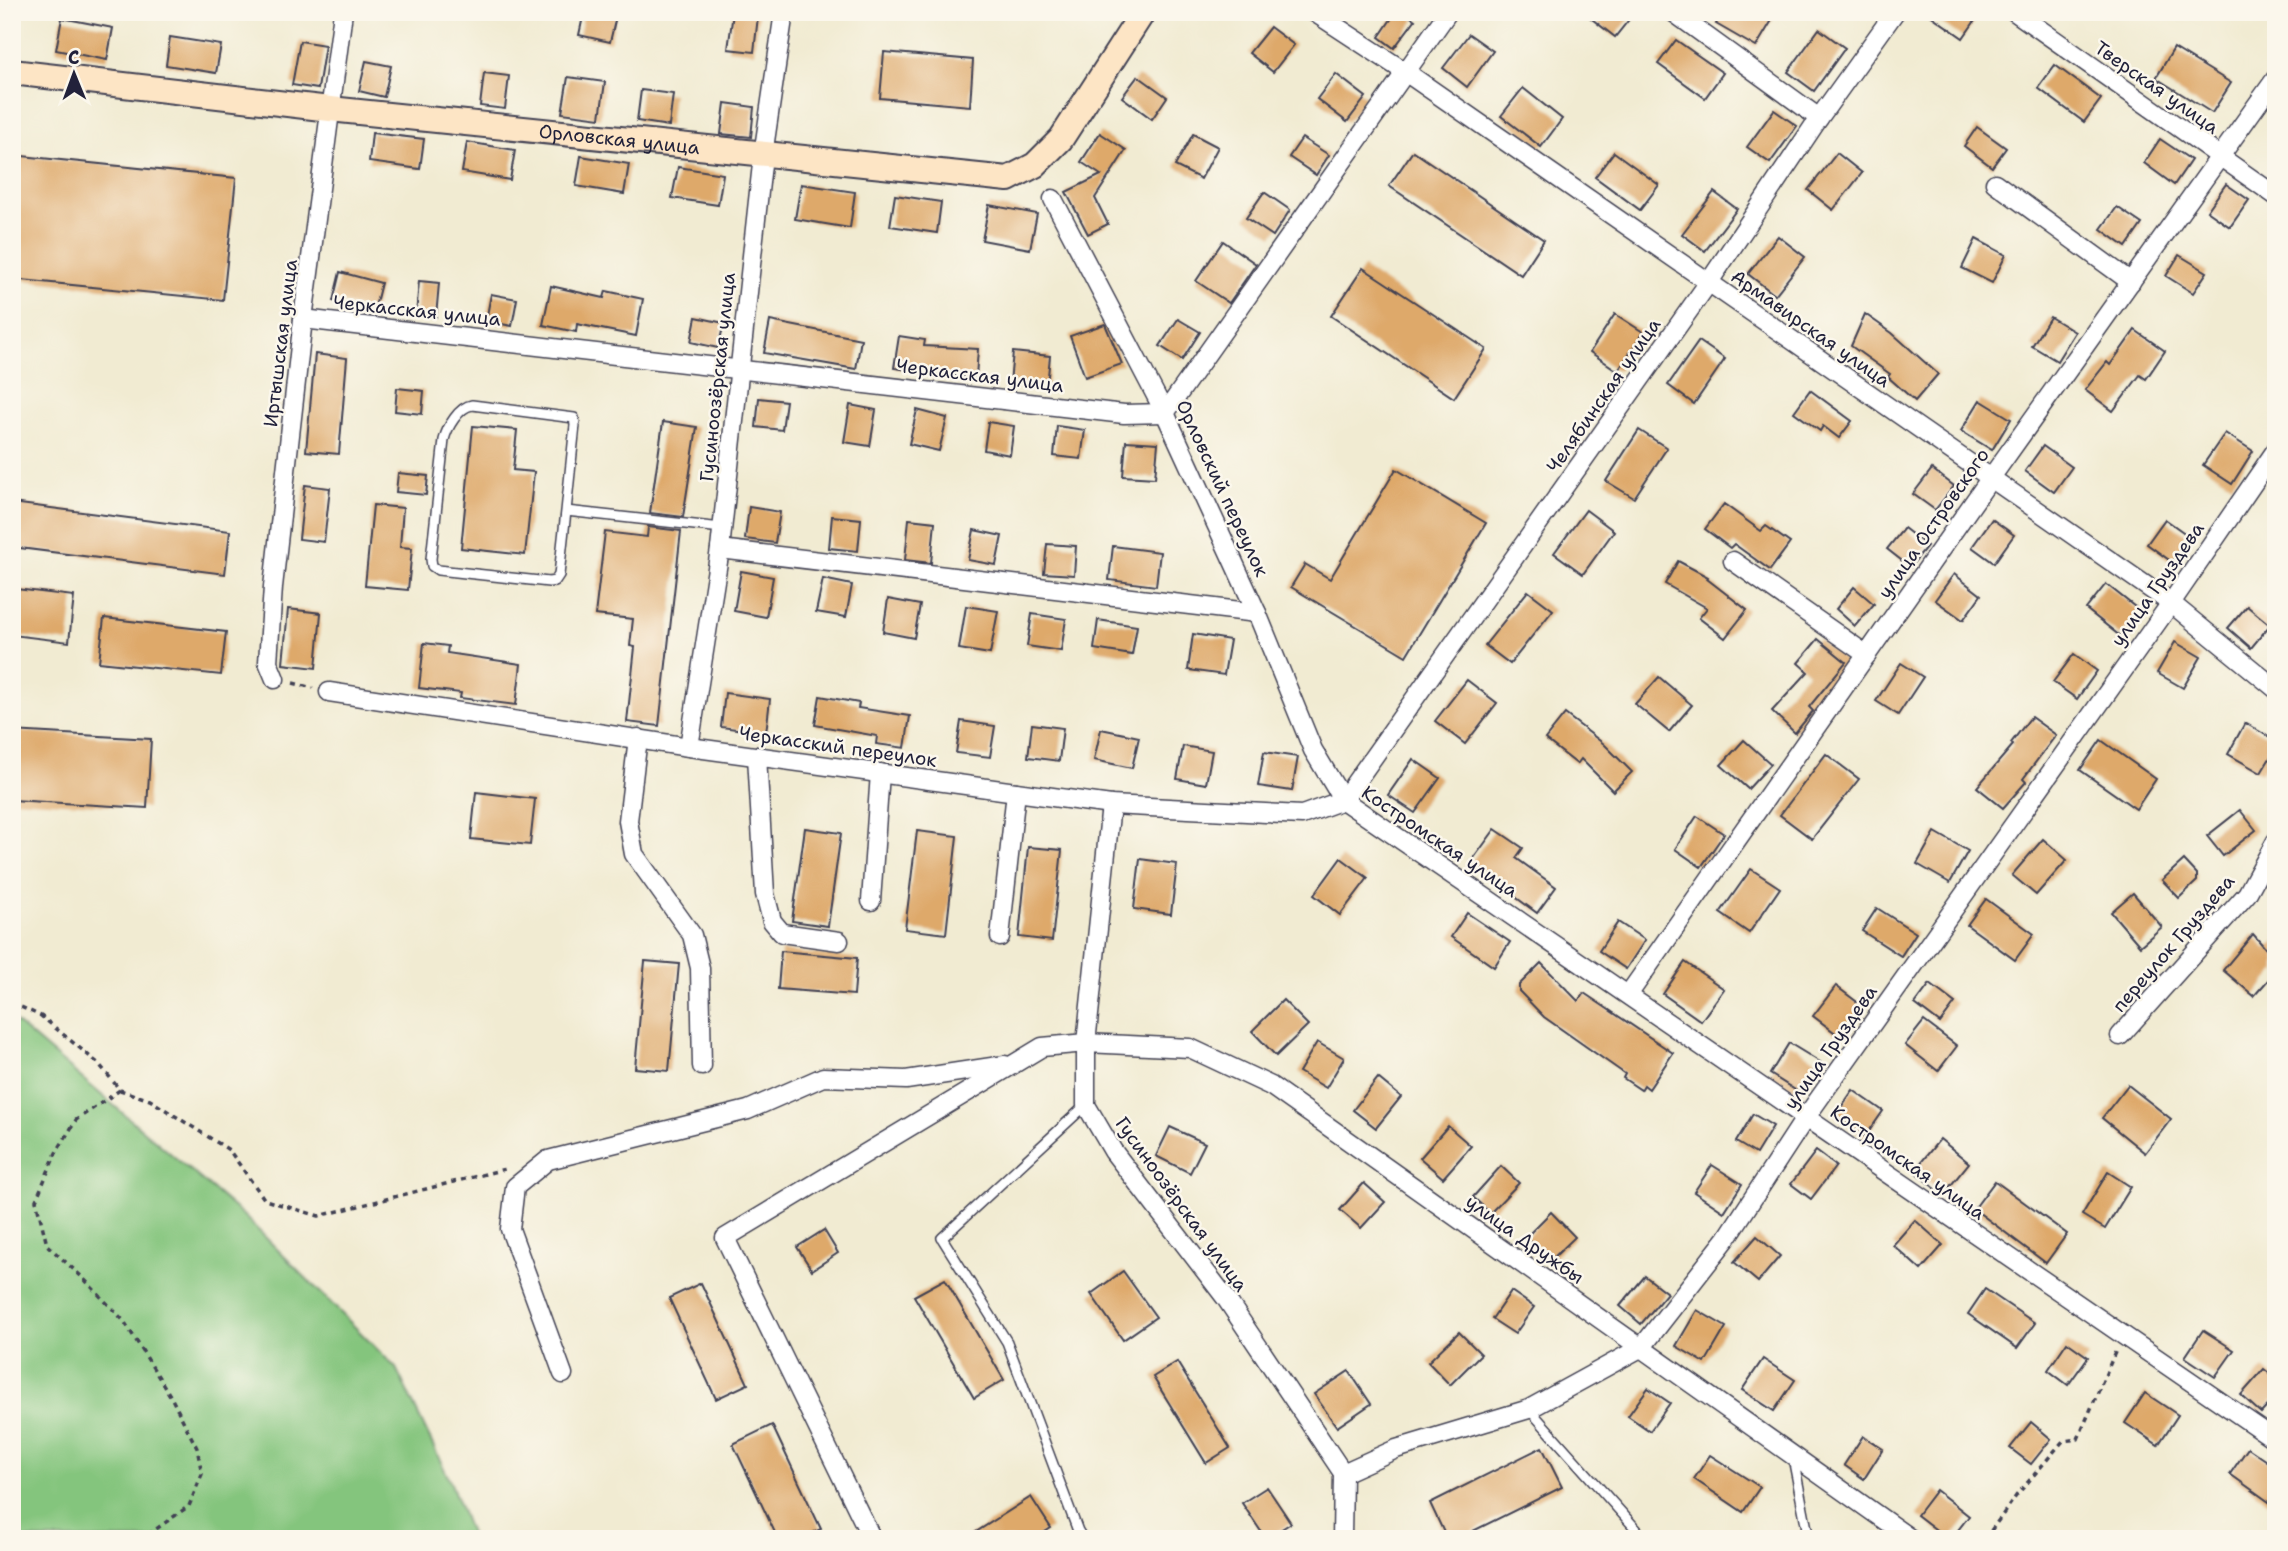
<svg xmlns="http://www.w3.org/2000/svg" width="2288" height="1551" viewBox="0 0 2288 1551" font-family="'Shantell Sans',sans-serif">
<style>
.green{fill:#84c57d;stroke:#53745c;stroke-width:2}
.building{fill:#dea96a}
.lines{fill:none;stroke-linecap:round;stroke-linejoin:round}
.lane-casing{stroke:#414052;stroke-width:12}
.street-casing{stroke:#414052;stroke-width:21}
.secondary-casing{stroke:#414052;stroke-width:28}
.path{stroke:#414052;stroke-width:3.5;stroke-dasharray:5 5;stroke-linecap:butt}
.lane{stroke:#fff;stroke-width:9}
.street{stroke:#fff;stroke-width:18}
.secondary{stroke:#fde5c5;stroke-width:24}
.labels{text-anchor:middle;stroke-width:5;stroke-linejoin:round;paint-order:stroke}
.street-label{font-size:19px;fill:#22223b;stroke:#fbf7ec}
</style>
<rect width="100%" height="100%" fill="#fbf7ec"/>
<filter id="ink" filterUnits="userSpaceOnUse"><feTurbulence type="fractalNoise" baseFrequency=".0143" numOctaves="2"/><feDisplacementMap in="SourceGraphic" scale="14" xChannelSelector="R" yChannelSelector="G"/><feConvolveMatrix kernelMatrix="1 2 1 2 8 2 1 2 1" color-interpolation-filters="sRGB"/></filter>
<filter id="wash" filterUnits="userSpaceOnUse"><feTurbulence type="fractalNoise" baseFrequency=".00686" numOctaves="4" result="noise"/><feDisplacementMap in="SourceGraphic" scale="28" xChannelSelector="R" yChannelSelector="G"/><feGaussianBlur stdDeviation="1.57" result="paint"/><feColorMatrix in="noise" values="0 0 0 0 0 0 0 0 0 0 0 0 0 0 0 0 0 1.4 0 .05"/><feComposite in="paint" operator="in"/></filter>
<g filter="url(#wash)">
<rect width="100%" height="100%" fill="#f1ebd2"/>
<polygon class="green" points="12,1019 244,1216 396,1368 450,1481 472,1539 12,1539"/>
<g id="blocks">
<g class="building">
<polygon points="584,12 617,12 610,42 579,35"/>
<polygon points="1396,12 1404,12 1415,20 1394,48 1379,37"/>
<polygon points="1583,12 1635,12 1615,37"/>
<polygon points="1723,12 1777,12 1756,47 1716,24"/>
<polygon points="1926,12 1981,12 1963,38"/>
<polygon points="733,13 758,16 754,52 728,49"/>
<polygon points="62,18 113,28 107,60 56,50"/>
<polygon points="1270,27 1294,45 1273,72 1249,53"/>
<polygon points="1819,29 1845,48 1814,91 1788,72"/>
<polygon points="1469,34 1493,51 1467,87 1443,68"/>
<polygon points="170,37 221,45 216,73 166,65"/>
<polygon points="1676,40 1723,73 1705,98 1658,64"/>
<polygon points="300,41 325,45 318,89 292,85"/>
<polygon points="2174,48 2231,83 2212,113 2156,78"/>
<polygon points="884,52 973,60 970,106 880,98"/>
<polygon points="366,61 391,66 384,97 359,91"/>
<polygon points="2055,65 2101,99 2084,122 2038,88"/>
<polygon points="484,73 509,76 505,109 480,106"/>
<polygon points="1336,74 1366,97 1347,122 1317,99"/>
<polygon points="1138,76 1167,97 1152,119 1122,97"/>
<polygon points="568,77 605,82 600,118 562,113"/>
<polygon points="1523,88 1562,119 1541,147 1501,116"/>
<polygon points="641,90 673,94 669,126 637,121"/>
<polygon points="725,103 754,107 751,137 721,134"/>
<polygon points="1774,110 1797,126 1770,163 1747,147"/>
<polygon points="1977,127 2006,148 1992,167 1964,146"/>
<polygon points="372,133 424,139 420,169 369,162"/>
<polygon points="1100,133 1126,150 1095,198 1108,224 1088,234 1066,192 1101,175 1081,162"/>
<polygon points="1193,134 1218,147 1201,179 1175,166"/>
<polygon points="1302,138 1329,155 1316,175 1289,157"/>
<polygon points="2160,139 2191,160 2174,185 2144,163"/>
<polygon points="467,142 515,150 510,180 462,172"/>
<polygon points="1413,151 1544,240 1521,275 1389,186"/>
<polygon points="1614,152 1659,185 1640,210 1595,177"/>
<polygon points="1837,153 1862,173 1833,210 1808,190"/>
<polygon points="12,155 236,178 223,300 12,279"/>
<polygon points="581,156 629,164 624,194 576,186"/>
<polygon points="678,167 723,174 718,205 672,198"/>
<polygon points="801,184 855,192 850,228 795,219"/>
<polygon points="2226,184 2249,200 2230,227 2207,211"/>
<polygon points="1264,192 1290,210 1273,236 1246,218"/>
<polygon points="1714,192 1737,209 1705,251 1682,234"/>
<polygon points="895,195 941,202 937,233 890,226"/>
<polygon points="989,205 1037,214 1030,249 982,240"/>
<polygon points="2117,207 2142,224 2126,247 2101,229"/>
<polygon points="1778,236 1805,257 1775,295 1748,274"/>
<polygon points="1976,239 2006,255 1992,283 1962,268"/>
<polygon points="1223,241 1256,264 1229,303 1196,281"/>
<polygon points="2179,255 2207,272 2193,293 2166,276"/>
<polygon points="1363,268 1486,349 1454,398 1331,316"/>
<polygon points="340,272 381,283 374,311 333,301"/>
<polygon points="419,281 439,283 436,317 416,315"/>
<polygon points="551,286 604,298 606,291 643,299 636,336 577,324 576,332 543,325"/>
<polygon points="491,294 517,299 512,326 486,321"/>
<polygon points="1615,314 1643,332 1618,371 1590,352"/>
<polygon points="1865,314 1892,333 1938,374 1915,401 1888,377 1890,374 1851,346"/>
<polygon points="696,317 724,323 718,348 691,342"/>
<polygon points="2050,317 2075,332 2057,361 2032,346"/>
<polygon points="1178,319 1200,332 1182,360 1160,346"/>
<polygon points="770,321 861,339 856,369 764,353"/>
<polygon points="1105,324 1122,364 1085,377 1070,336"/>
<polygon points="2135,330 2165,351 2146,379 2140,375 2113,411 2085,390 2107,362 2110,365"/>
<polygon points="899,336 925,340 924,346 978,349 976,377 944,375 894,368"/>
<polygon points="1699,341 1725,359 1694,404 1668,385"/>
<polygon points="1013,352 1050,356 1047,386 1010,383"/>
<polygon points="315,354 347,358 339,454 306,451"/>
<polygon points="397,388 424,391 422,414 395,411"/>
<polygon points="1810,390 1852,421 1839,438 1823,426 1820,431 1794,412"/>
<polygon points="759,398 786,401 782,430 756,427"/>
<polygon points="1980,400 2011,419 1992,450 1961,431"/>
<polygon points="850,405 876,410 870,446 844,442"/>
<polygon points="917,410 947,418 939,451 909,444"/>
<polygon points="663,422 697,427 683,517 650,513"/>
<polygon points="988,422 1014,426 1010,455 984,450"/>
<polygon points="473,426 517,430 513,470 534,472 525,555 461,548"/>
<polygon points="1057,426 1085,430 1081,459 1054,456"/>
<polygon points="1639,430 1667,448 1634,498 1606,481"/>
<polygon points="2225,433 2253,451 2232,484 2203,465"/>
<polygon points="1126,441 1158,443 1155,478 1123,476"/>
<polygon points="2043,446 2072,467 2054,492 2025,471"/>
<polygon points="1396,469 1486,523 1406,656 1291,587 1305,564 1330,579"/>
<polygon points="1932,469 1954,486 1935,510 1913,494"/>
<polygon points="398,473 428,476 426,495 396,492"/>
<polygon points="305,485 330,488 324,542 299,539"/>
<polygon points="12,503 230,531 225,574 12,547"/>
<polygon points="1724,504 1761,531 1766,526 1790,543 1770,570 1734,544 1730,548 1705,529"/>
<polygon points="373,505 403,508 400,547 412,548 408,590 365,586"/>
<polygon points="749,507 780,512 775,543 745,539"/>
<polygon points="1586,510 1614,531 1583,574 1554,553"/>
<polygon points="832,516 861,519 858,551 829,548"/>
<polygon points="909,519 935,522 931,563 905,560"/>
<polygon points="1992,519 2014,535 1994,563 1972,547"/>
<polygon points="2165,519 2190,537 2172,562 2147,544"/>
<polygon points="648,527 681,531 659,726 627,722 635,647 630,646 633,619 595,615 605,532 647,537"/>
<polygon points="1904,528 1927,546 1910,567 1887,549"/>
<polygon points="974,530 1002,536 996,565 968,560"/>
<polygon points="1047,544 1076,546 1074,575 1044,573"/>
<polygon points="1113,546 1160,552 1156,586 1109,580"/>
<polygon points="1678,561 1708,577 1707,579 1747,610 1725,638 1699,618 1707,608 1665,584"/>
<polygon points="741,571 773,577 766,617 734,611"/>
<polygon points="1954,574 1981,595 1963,620 1935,600"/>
<polygon points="823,579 852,585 846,617 816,612"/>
<polygon points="2106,584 2140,611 2120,636 2086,609"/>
<polygon points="1854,587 1874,604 1855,626 1836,609"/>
<polygon points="16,589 74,596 69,642 12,635"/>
<polygon points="1528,591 1553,610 1510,664 1485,645"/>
<polygon points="888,599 920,605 914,638 883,632"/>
<polygon points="966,606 998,611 990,654 959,649"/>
<polygon points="2247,606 2270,625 2251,648 2228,628"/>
<polygon points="288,609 321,613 316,668 283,664"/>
<polygon points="1032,614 1066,619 1061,651 1027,646"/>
<polygon points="104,618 226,632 221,675 99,662"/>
<polygon points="1098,620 1137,626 1132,655 1094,649"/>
<polygon points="1193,634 1230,640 1224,675 1188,670"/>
<polygon points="1818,639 1846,662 1809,707 1813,711 1795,733 1772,711 1808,672 1798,663"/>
<polygon points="2175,642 2201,657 2183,688 2157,673"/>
<polygon points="424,643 448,646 447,653 521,664 516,705 460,698 461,693 419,688"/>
<polygon points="2074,654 2097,671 2077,699 2053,682"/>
<polygon points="1901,663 1923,677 1898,715 1876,701"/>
<polygon points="1659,677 1692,705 1669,732 1635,704"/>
<polygon points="1467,680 1497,703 1465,744 1435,721"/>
<polygon points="725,693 770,699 766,733 721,727"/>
<polygon points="820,696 859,703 858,708 910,716 905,748 876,744 877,736 815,725"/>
<polygon points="1565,714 1604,744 1632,772 1613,791 1581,759 1577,764 1545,739"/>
<polygon points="2031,717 2056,735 2023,779 2026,782 2003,808 1977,787 2013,745 2011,743"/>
<polygon points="961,721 995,726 990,757 956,753"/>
<polygon points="2245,723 2276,741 2276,748 2261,773 2228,754"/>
<polygon points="1032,724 1063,728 1059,761 1028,757"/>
<polygon points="1101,729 1139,737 1132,768 1094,760"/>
<polygon points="12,731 151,739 147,808 12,800"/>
<polygon points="1744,740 1771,764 1748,789 1721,765"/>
<polygon points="2101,740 2156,779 2136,809 2080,770"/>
<polygon points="1183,746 1212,751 1206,784 1177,779"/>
<polygon points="1264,752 1298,757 1292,791 1258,786"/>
<polygon points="1826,754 1859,779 1812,839 1780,815"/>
<polygon points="1413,759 1440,778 1415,813 1388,795"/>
<polygon points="476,792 535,799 530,845 471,839"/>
<polygon points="2240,810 2256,830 2223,856 2207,836"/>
<polygon points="1697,816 1724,834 1701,867 1675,849"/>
<polygon points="805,828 841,833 828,926 792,921"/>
<polygon points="1495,829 1523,848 1516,858 1556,887 1537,913 1514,896 1516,893 1471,862"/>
<polygon points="917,831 957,836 946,934 905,929"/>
<polygon points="1935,832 1968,851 1950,883 1917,864"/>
<polygon points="2043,839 2067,860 2036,895 2012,875"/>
<polygon points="1028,847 1062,850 1052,941 1019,937"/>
<polygon points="1341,858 1368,878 1340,915 1314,895"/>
<polygon points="1140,859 1177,864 1171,914 1134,909"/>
<polygon points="2184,860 2197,874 2197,881 2179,898 2162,880"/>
<polygon points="1751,869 1780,888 1749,933 1720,913"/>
<polygon points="2133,893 2162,927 2140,946 2111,912"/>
<polygon points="1986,899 2034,934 2015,960 1967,925"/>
<polygon points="1877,908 1916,933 1901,956 1862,931"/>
<polygon points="1467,913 1510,942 1494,967 1451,937"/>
<polygon points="1618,922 1645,940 1626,969 1599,951"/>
<polygon points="2253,934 2266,949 2276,941 2276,971 2254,996 2223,970"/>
<polygon points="781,951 857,958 854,995 778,989"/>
<polygon points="645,961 679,964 669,1071 635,1068"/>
<polygon points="1685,962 1724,989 1701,1021 1663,994"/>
<polygon points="1541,963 1578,1001 1584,993 1673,1053 1649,1089 1644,1085 1641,1090 1623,1078 1625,1074 1544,1017 1519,991 1519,985"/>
<polygon points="1930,984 1955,1003 1940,1023 1915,1004"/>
<polygon points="1836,986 1865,1008 1842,1038 1813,1016"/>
<polygon points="1283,1000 1308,1025 1276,1056 1252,1031"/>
<polygon points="1924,1021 1957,1046 1938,1071 1905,1045"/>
<polygon points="1317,1042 1344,1058 1326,1088 1299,1072"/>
<polygon points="1789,1043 1820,1062 1800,1093 1770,1074"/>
<polygon points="1378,1078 1401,1097 1376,1128 1353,1110"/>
<polygon points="2128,1085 2171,1119 2145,1153 2102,1118"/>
<polygon points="1853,1090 1883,1111 1865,1137 1835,1116"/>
<polygon points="1753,1114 1773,1126 1756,1154 1736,1142"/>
<polygon points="1448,1126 1471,1146 1443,1178 1420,1158"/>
<polygon points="1170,1127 1205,1143 1190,1173 1156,1156"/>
<polygon points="1940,1139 1969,1163 1943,1195 1914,1171"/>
<polygon points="1816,1151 1836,1166 1811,1199 1791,1184"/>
<polygon points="1712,1165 1742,1184 1724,1212 1694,1192"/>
<polygon points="1501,1166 1519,1183 1490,1213 1473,1197"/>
<polygon points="2108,1172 2131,1187 2105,1229 2082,1215"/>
<polygon points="1995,1181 2067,1234 2046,1263 1974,1209"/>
<polygon points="1364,1183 1385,1202 1361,1228 1340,1210"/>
<polygon points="1551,1212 1575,1237 1550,1261 1526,1237"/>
<polygon points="1915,1220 1943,1245 1921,1270 1893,1245"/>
<polygon points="824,1230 838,1253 812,1270 797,1247"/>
<polygon points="1757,1236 1780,1256 1758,1282 1734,1262"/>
<polygon points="1123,1271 1156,1317 1123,1340 1091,1294"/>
<polygon points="1645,1276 1667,1293 1641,1324 1620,1306"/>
<polygon points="945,1279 1004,1380 974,1398 914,1296"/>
<polygon points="701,1283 748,1384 716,1399 669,1298"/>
<polygon points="1985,1289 2035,1323 2017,1348 1968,1314"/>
<polygon points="1511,1291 1534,1307 1515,1334 1492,1319"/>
<polygon points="1697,1310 1726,1327 1705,1363 1676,1346"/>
<polygon points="2203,1330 2234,1350 2215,1377 2185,1357"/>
<polygon points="1459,1332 1481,1354 1450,1385 1428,1362"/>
<polygon points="2067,1342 2088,1357 2068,1385 2048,1370"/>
<polygon points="1763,1359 1795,1380 1774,1411 1742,1390"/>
<polygon points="1177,1362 1230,1448 1206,1463 1153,1377"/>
<polygon points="2264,1369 2276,1379 2276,1397 2261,1413 2241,1395"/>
<polygon points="1349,1371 1371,1404 1337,1427 1314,1394"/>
<polygon points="1648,1388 1670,1403 1650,1431 1628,1416"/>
<polygon points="2145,1393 2178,1415 2158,1445 2125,1423"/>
<polygon points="2031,1422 2051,1439 2031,1464 2010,1448"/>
<polygon points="772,1425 821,1529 800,1539 778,1539 733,1444"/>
<polygon points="1863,1436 1883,1449 1864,1479 1844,1465"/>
<polygon points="1542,1447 1562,1487 1457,1539 1447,1539 1430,1503"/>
<polygon points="2248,1448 2276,1467 2276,1507 2230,1474"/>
<polygon points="1710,1455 1760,1487 1743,1512 1694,1479"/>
<polygon points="1267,1487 1291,1523 1266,1539 1242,1503"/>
<polygon points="1936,1490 1969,1516 1951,1539 1948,1539 1917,1515"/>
<polygon points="1031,1497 1051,1528 1034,1539 965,1539"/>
</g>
</g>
</g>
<g filter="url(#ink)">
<use href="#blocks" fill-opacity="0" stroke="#414052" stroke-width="2"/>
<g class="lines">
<defs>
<g id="lane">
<path d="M566,511L559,575L555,581L549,582L438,570L432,566L431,559L444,440C447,427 459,407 472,405L574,418L575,425L566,511L722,528"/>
<polyline points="1529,1409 1645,1539"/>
<polyline points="1793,1458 1809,1539"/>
<polyline points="1083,1539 1078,1531 1007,1342 942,1238 1086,1105"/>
</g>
<g id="street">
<polyline points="1314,12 1407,73 2171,603 2276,689"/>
<polyline points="1673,12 1819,118"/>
<polyline points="2015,12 2276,196"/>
<polyline points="1995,183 2131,282"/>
<polyline points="1053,199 1165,413 1257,613 1313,750 1343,800 2276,1440"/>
<polyline points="303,319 1124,414 1165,413 1448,12"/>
<polyline points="720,549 1257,613"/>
<polyline points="1733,561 1867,655"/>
<polyline points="275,679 268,662 273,587 303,319 343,12"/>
<polyline points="329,692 689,747 1111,805 1302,815 1343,800"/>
<polyline points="638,738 628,821 634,854 692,935 700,968 702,1066"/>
<polyline points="689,747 720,549 763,155 784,12"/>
<polyline points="757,756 765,894 772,921 782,933 839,941"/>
<polyline points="1343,800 1709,282 1819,118 1895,12"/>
<polyline points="1111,805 1086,1043 1086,1105 1113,1151 1225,1297 1343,1473"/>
<polyline points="871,901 880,773"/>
<polyline points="1000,937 1016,792"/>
<polyline points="1628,995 1990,479 2276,78"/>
<polyline points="2120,1036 2247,894 2276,841"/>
<polyline points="563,1374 510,1229 515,1187 548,1160 748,1110 823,1077 906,1080 1005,1065"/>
<polyline points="1343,1473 1396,1449 1529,1409 1642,1347 1727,1238 1806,1117 2171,603 2276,450"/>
<polyline points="872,1539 725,1238 1042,1047 1086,1043 1190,1048 1271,1086 1911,1539"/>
<polyline points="1342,1539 1343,1473"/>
</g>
<g id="secondary">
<path id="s1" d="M12,72L330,109L1008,179L1035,165L1061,139L1143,12"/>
</g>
</defs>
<use href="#lane" class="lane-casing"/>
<use href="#street" class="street-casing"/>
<use href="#secondary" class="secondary-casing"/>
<g class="path">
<polyline points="293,683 313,688"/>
<polyline points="12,1003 41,1016 99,1064 120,1090 150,1100 229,1150 265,1200 319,1216 505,1169"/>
<polyline points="120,1090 76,1120 56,1153 36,1200 47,1245 82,1277 124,1321 171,1397 197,1448 202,1474 189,1506 142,1539"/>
<polyline points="1985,1539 2016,1496 2063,1441 2078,1439 2116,1350"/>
</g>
<use href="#lane" class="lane"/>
<use href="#street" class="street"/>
<use href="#secondary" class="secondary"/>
</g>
</g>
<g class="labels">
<g class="street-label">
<text transform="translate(2157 87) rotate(35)" y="7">Тверская улица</text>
<text dy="7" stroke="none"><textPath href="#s1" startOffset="611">Орловская улица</textPath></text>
<text transform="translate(417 310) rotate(6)" y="7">Черкасская улица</text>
<text transform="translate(1811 328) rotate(35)" y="7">Армавирская улица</text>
<text transform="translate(280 343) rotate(-83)" y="7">Иртышская улица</text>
<text transform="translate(980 375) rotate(7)" y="7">Черкасская улица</text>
<text transform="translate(717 377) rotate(-84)" y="7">Гусиноозёрская улица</text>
<text transform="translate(1603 395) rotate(-55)" y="7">Челябинская улица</text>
<text transform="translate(1223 488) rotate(65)" y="7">Орловский переулок</text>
<text transform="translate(1933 523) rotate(-55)" y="7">улица Островского</text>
<text transform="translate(2157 584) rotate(-55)" y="7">улица Груздева</text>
<text transform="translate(838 746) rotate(8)" y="7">Черкасский переулок</text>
<text transform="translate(1440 841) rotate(34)" y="7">Костромская улица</text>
<text transform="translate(2173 943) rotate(-49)" y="7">переулок Груздева</text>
<text transform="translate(1830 1047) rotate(-55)" y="7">улица Груздева</text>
<text transform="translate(1908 1162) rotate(35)" y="7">Костромская улица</text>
<text transform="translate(1182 1204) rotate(54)" y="7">Гусиноозёрская улица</text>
<text transform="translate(1525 1239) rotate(35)" y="7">улица Дружбы</text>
</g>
</g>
<rect width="2288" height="1551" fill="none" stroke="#fbf7ec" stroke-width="42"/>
<g transform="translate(74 74) rotate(359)" stroke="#fbf7ec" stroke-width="5" paint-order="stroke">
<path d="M0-5L12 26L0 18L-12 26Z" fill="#22223b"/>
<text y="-10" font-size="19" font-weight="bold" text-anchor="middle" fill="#22223b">С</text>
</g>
</svg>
